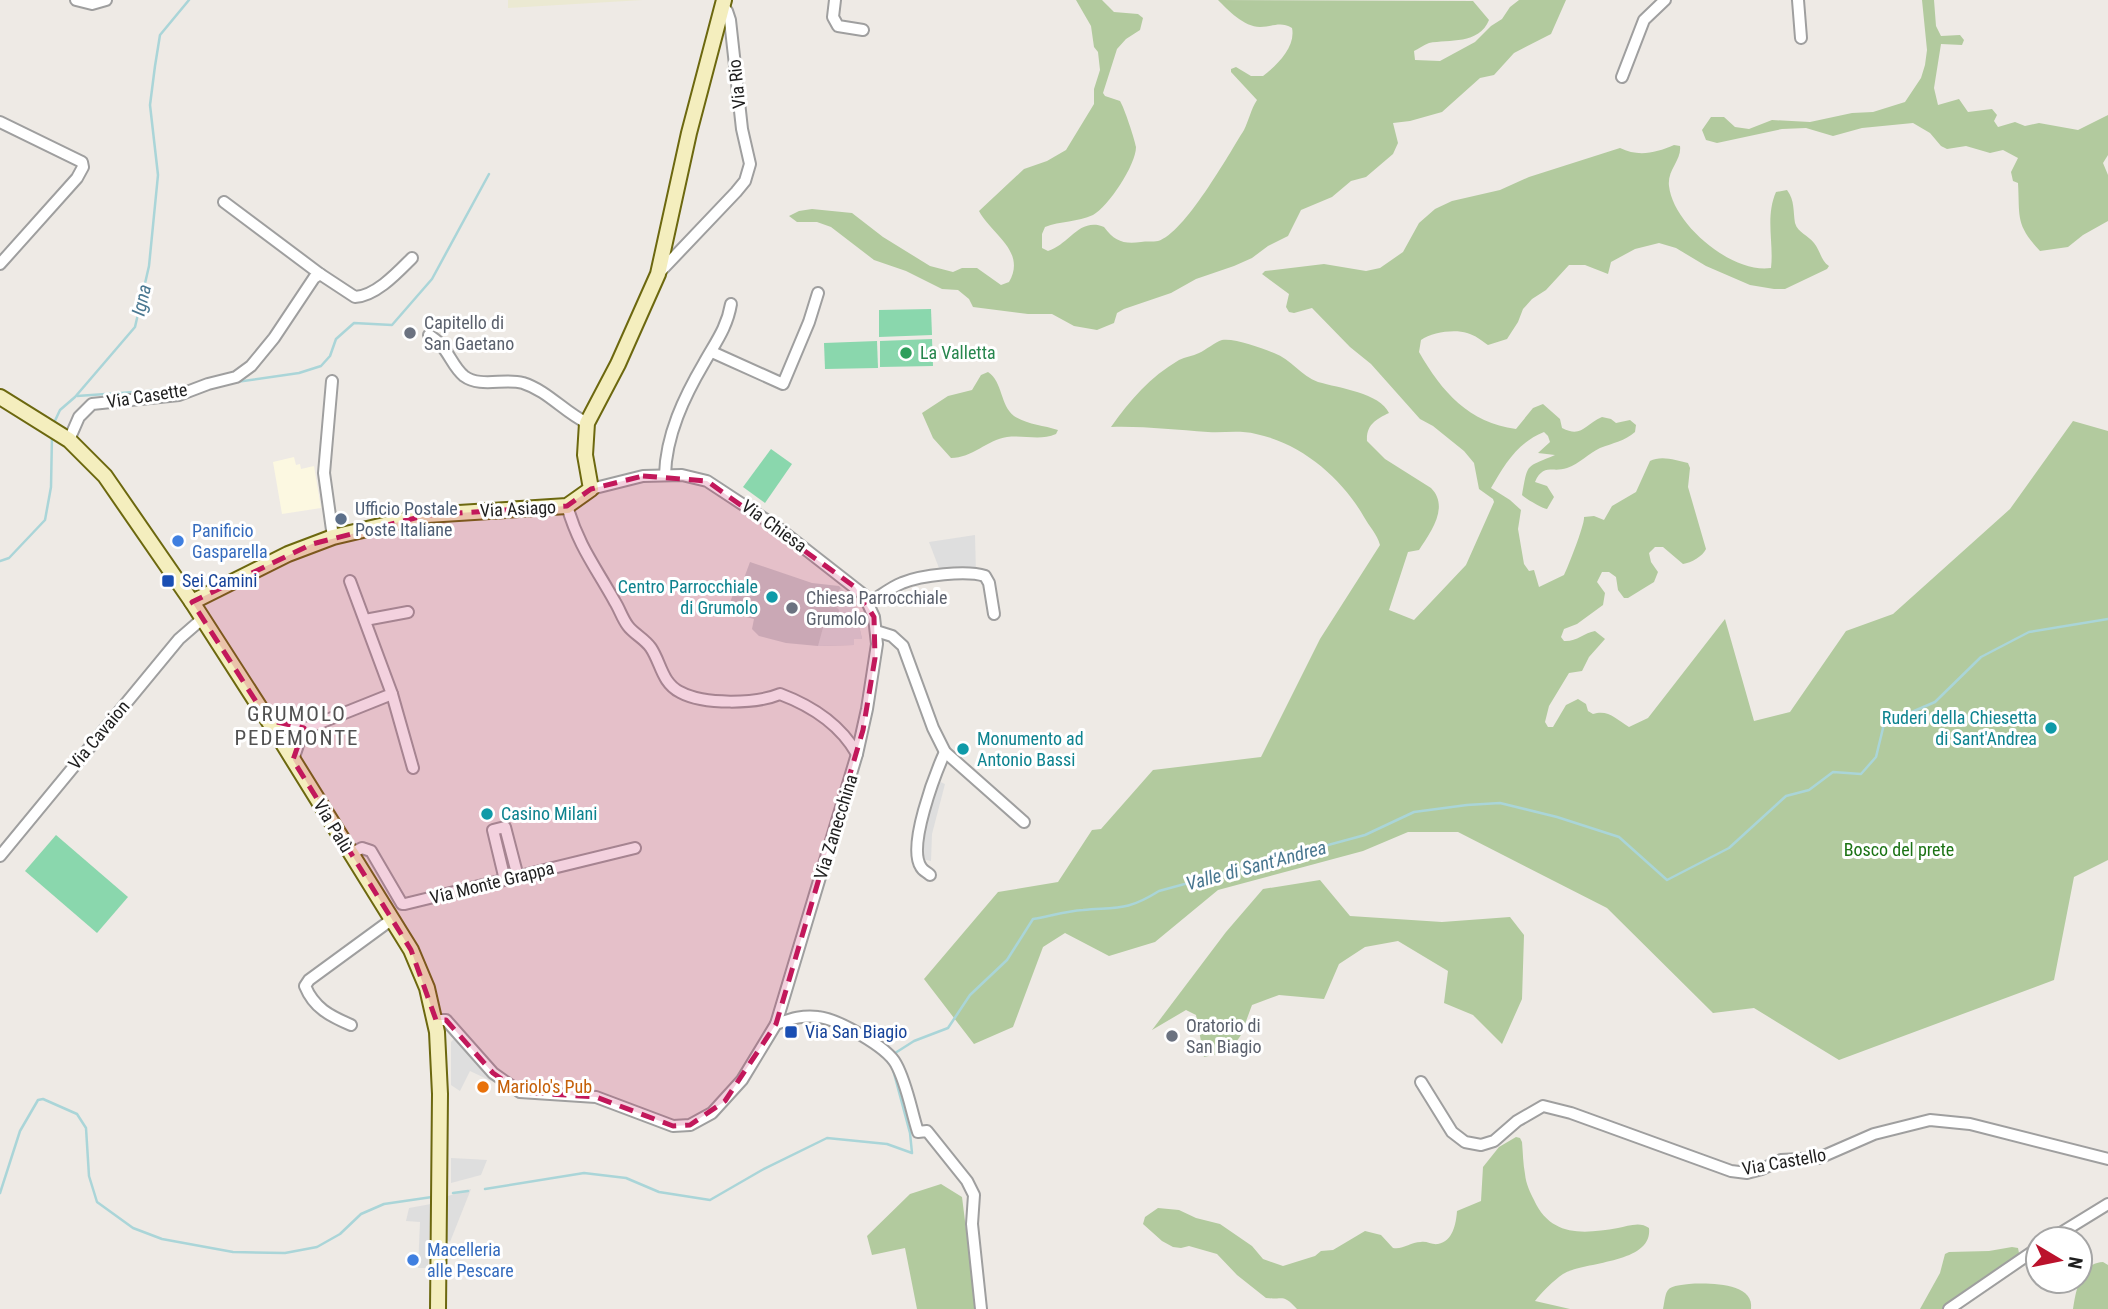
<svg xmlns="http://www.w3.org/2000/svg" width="2108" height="1309" viewBox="0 0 2108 1309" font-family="'Roboto Condensed',sans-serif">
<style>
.education{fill:#fcf8e1}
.religious{fill:#ccc}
.farmland{fill:#ebe9d2}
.forest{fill:#b2ca9e}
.pitch{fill:#8ad7ad}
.parking{fill:#dedede}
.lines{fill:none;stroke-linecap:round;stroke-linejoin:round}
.stream{stroke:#aad5d8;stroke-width:2.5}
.street-casing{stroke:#9f9f9f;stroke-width:14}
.secondary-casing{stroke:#6c680f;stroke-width:18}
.street{stroke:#fff;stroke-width:10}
.secondary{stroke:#f4eebe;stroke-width:14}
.marked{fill:#c2185b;fill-opacity:0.2;stroke:#c2185b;stroke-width:5;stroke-dasharray:14 9;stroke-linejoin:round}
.worship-dot{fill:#6b7280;stroke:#fff;stroke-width:2.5}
.leisure-dot{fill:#2e9e5b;stroke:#fff;stroke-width:2.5}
.service-dot{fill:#5c6f8a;stroke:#fff;stroke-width:2.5}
.shop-dot{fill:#3f7fe0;stroke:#fff;stroke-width:2.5}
.transit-dot{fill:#1a4fb4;stroke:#fff;stroke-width:2.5}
.culture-dot{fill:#0f9aa8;stroke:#fff;stroke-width:2.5}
.food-dot{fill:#e8710a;stroke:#fff;stroke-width:2.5}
.labels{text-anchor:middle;stroke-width:6;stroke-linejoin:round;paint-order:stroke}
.street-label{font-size:18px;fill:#1e1e1e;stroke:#fff}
.worship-label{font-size:18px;fill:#5b616d;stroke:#fff;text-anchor:start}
.leisure-label{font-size:18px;fill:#27864d;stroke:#fff;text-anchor:start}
.service-label{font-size:18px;fill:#4e5e75;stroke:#fff;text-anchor:start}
.shop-label{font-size:18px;fill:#366cbe;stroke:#fff;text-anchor:start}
.transit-label{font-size:18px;fill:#164399;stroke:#fff;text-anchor:start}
.culture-label{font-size:18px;fill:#0d838f;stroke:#fff;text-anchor:end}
.park-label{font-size:18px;fill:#1c7315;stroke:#fff}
.food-label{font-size:18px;fill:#c56008;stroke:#fff;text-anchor:start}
.water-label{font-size:19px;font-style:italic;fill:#497790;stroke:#fff}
.quarter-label{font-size:21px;letter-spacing:2px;fill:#515151;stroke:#fff}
</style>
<rect width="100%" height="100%" fill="#eeeae5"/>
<polygon class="education" points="294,457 296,465 300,464 301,469 314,466 321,508 282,514 273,462"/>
<polygon class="religious" points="750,562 812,583 839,586 854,603 862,639 854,639 854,645 818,646 786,643 759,636 752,629 754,619 727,612 733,594 740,589"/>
<polygon class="farmland" points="508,0 643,0 508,8"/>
<g class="forest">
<path d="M1076,0H1102L1114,12L1138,14L1143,18L1140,30L1126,39L1117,49L1103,93L1105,96L1120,101C1124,107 1135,140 1136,147C1136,165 1108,207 1093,215C1078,222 1060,221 1045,227L1042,234V248L1048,251C1069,245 1079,217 1104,227C1115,242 1124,244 1141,242C1146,241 1153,242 1158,241C1184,234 1229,154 1244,130C1249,120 1251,109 1257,100L1231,72V69L1236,67L1251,76H1263C1277,65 1296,47 1292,28C1280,21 1273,27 1260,27C1244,27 1228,10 1218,0L1473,1L1489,20C1479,45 1449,39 1429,43C1424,45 1418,49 1414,51L1415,60L1440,61L1475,42L1491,26L1502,19L1510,7L1519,0H1566L1551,34L1514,53L1494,75L1480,78L1442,112L1410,121L1393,123L1398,143L1393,154L1366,177L1351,181L1332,197L1301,210L1288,236L1268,246L1252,258L1234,266L1196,279L1171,293L1124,309L1117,313L1114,323L1097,330L1074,326L1052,314H1028L973,307L969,299L958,290L942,289L906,271L874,260L831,227L817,222H797L789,216L799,211L812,209L852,213L883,237L930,266L953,272L962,268H977L1001,285L1009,282C1027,251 991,234 979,211L1024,169L1047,161L1066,150L1094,104V89L1100,70L1098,52L1094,47L1091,26Z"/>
<path d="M1922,0H1934L1936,26L1941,36L1960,35L1964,40L1962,45L1941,44L1934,88L1938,105L1959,99L1968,112L1992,109L1997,115L1994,121L1998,127L2015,122L2025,126L2039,123L2078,130L2108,115V155L2103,163L2108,175V221L2083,235L2068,247L2040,251C2015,224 2020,217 2018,183L2013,181L2011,172L2018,158L2003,150L1990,153L1966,146L1947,149L1941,146L1930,133L1913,123L1862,128L1833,136L1806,128L1782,129L1717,143L1706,140L1702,130L1711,117H1724L1735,127L1749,129L1772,120L1810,122L1852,113L1873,112L1905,102L1921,78L1925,65L1927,50Z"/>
<path d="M1674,145L1680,146C1682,160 1667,170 1669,186C1673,224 1732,274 1771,268C1774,243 1765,217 1776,192L1787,190C1795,201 1793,211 1795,223C1798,233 1808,235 1814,243C1820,250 1821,261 1829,266L1827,269L1785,289H1774L1750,285L1706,266L1676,248L1659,243L1635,249L1611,262L1608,274L1585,265H1569L1546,290L1532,299L1523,309L1518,322L1507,339L1488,345C1482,341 1475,335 1467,333C1455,329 1432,332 1421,340L1419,352C1442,392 1469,423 1516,429L1533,408L1543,404L1560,419L1562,428C1582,438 1584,425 1602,417L1611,419L1616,423L1630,420L1636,425L1635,432C1625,441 1613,443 1600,448C1589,453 1579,464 1567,468C1554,473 1543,463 1535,482L1547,486L1554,497L1547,509C1542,508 1526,499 1522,495C1528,461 1526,468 1555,455L1538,453L1550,442L1548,436L1544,432C1517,443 1505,464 1491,488L1510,500L1521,510L1518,529L1524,564L1529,571L1534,570L1539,587L1564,575C1568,567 1585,524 1584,517L1594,516L1604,520L1612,506L1636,492L1650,461C1661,455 1676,460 1688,463L1690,468L1688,487L1706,549C1703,556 1691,563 1683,564L1663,547H1655L1649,553L1651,562L1658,572L1654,582L1628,598H1624L1618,590L1616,577L1609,572H1602L1597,582L1605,593L1603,605L1577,624L1564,629L1561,637L1564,641C1576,642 1584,633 1595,631L1605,639L1589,657L1582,671L1569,673L1549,706L1545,722L1548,727H1553L1566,705L1578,699L1586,704L1588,711L1593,714C1608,709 1616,719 1629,727L1648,718L1725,619L1754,721L1790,712L1846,631L1893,614L2010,509L2073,421L2108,431V860L2074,877L2054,980L1839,1060L1754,1008L1713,1013L1607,908L1458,832H1408L1363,851L1218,890L1155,942L1109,956L1065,933L1043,947L1013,1027L974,1044L924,979L998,892L1058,882L1092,830L1101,829L1153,770L1261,757L1320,639L1380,545C1377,534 1369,526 1364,517C1342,478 1301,443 1256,434C1240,430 1224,433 1208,432C1175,430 1144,426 1111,427C1130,400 1150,377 1179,360C1185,357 1193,356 1199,353C1206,350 1215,342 1222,340C1235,338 1261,348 1274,353C1291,359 1301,376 1318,382C1339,388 1380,393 1389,413C1376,419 1366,425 1367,441L1385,459L1431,488C1450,507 1430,533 1419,550L1408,552L1389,610L1414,620L1466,565L1494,502L1493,499L1479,489L1474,463L1464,451L1433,426L1420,419L1371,364L1350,347L1312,308L1294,313L1289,312L1286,307L1289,294L1262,274L1265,271L1324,264L1366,271L1380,268L1403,252L1419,223L1435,209L1452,201L1500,190L1529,177L1620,148C1638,157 1656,153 1674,145Z"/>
<path d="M988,372C1003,382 1000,405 1014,416C1028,425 1043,425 1058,430L1056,434C1040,441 1025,435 1007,437C987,440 972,458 951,458L933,438L922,413L948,396L972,390L981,375Z"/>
<polygon points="1320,880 1350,916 1442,922 1510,917 1524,935 1522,999 1502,1044 1473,1015 1444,1003 1448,971 1398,941 1365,947 1339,964 1324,999 1279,995 1252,1005 1241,1035 1230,1051 1204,1057 1196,1015 1186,1010 1152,1030 1226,932 1263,889"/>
<path d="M1516,1137L1520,1138L1522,1142C1523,1153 1523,1164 1525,1174C1526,1184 1530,1192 1534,1200C1551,1237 1583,1234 1618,1228C1628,1226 1640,1221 1649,1228C1653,1264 1584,1261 1563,1274C1554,1280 1541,1293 1535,1301L1570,1309H1297C1283,1293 1283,1300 1266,1298L1237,1275L1217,1254L1189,1246L1181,1248L1173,1247L1162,1241L1143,1224L1145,1217L1158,1208L1179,1210L1196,1218L1220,1224L1252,1246L1263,1259L1283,1266L1315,1256L1321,1251L1333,1250L1365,1231L1381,1235L1393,1248C1403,1250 1410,1242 1421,1242C1427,1241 1432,1245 1438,1244C1453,1241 1456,1224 1457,1211L1481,1201L1483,1167L1499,1147Z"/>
<polygon points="941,1184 962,1197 976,1309 917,1309 905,1248 872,1255 867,1236 910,1194"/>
<polygon points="2012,1247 2018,1248 2019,1253 1958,1309 1920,1309 1940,1273 1945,1254 1949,1252 1989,1251"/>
<path d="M2103,1262L2108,1265V1309H2073C2076,1291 2080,1263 2103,1262Z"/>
<path d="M1689,1284C1707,1283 1755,1282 1751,1309H1663C1667,1287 1665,1287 1689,1284Z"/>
</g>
<g class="pitch">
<polygon points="931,309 932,335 879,337 879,310"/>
<polygon points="932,339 933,366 880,367 880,341"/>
<polygon points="877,341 878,368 825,369 824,343"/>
<polygon points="771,449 792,464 765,503 743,487"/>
<polygon points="56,835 128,897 97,933 25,871"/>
</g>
<g class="parking">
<polygon points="975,535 976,574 942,576 929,542"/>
<polygon points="841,588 854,603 862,639 854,639 854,645 818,646 824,624 838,621 839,610 830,600"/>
<polygon points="938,781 945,784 932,834 931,861 922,859 924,830"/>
<polygon points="456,1037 474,1062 493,1077 491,1081 470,1071 460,1091 451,1085 451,1042"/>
<polygon points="451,1158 471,1159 487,1160 481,1175 451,1183"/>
<polygon points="471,1189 450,1242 447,1240 448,1196"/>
<polygon points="431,1204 428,1268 418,1268 420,1222 406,1221 409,1208"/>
</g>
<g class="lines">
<g class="stream">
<polyline points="236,382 299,373 321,366 330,356 336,339 354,323 392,325 432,279 489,174"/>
<polyline points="77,396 178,389"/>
<polyline points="53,425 60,410 75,397 135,327 149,266 158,175 150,105 155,66 160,35 189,0"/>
<polyline points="0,561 9,558 45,520 51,487 52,435"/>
<path d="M892,1055L914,1041L948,1028L970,995L1007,960L1033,919C1050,916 1067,911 1083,910C1118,907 1127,911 1159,891L1365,835L1414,812L1467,805L1500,803L1557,817L1619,837L1667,880L1729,848L1786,796L1809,790L1833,772L1861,774L1876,757L1884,724L1935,702L1981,657L2029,632L2108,619"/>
<polyline points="485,1189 584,1173 626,1178 659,1192 710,1200 762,1170 827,1138 887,1144 912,1153 910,1133 891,1062"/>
<polyline points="0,1193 20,1131 38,1100 43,1099 77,1114 86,1128 89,1176 97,1202 133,1228 162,1239 233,1252 285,1253 317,1247 340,1234 361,1214 384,1204 432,1197"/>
<polyline points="453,1193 468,1191"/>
</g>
<defs>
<g id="street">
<polyline points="76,0 92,4 106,0"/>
<polyline points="835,0 833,17 838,26 863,30"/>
<polyline points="1798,0 1801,38"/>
<polyline points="1622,77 1644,20 1665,0"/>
<polyline points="0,122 82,162 83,167 77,178 0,264"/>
<path d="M224,202L320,274L355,297C376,296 398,272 412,258"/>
<polyline points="658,274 736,192 745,181 750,164 742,129 730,20 727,11 723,6"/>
<path d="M429,335C433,338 438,341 441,345C450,355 454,368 464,376C480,388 504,378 523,383C548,391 564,412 587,423"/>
<polyline points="712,352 783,384 809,322 818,293"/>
<polyline points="332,381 324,473 333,537"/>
<polyline points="69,440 79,417 92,404 179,395 208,384 236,377 251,366 274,338 314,278 320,274"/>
<path d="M665,475C666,435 684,397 704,363C715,343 727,328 731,304"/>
<path d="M567,506C579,547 595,566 615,602C620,610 622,618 628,626C634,634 645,639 651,648C661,663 662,683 680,692C704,705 756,704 780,694C812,706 840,724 857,754"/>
<path d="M869,603C879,597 891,587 902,583C921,575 967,570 985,576L989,583L994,614"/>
<polyline points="365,620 408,612"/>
<polyline points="876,631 892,636 903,646 933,728 945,752 1024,822"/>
<polyline points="392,694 413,768"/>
<polyline points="268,720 307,728 392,694 350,581"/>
<polyline points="293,760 301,736 307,728"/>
<polyline points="350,854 362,848 371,851 402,904 405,904 635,848"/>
<polyline points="0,856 179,639 202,619"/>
<path d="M930,875C927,872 923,871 921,867C907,847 935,774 945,752"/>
<polyline points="505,880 493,830 505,827 518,877"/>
<polyline points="436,1020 446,1020 493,1073 520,1092 596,1097 673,1126 690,1125 712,1113 742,1080 776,1024 857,754 867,709 877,644 874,617 864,595 777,527 707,481 682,475 643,476 591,489"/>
<path d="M776,1024C791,1019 802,1015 818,1017C838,1019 887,1047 896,1064C907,1084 911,1110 918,1132L927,1131L967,1181L974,1195L972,1224L981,1309"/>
<path d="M351,1025C330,1016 314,1008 305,986L309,980L391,920"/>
<polyline points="1421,1082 1452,1132 1465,1142 1481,1145 1494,1141 1517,1121 1543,1106 1571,1113 1731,1171 1747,1173 1762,1169 1781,1160 1819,1158 1874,1134 1930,1120 1970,1124 2108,1159"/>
<polyline points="2051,1239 2108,1204"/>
<polyline points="1949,1309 2038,1248"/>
</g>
<g id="secondary">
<polyline points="0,397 69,440 105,476 192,602 282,742 411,950 427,988 437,1032 440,1094 438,1309"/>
<polyline points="192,602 288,554 333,537 427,515 567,506 591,489 585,455 587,423 618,364 658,274 689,133 724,0"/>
</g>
</defs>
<use href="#street" class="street-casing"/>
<use href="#secondary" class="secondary-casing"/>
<use href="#street" class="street"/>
<use href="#secondary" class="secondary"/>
</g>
<path class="marked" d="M643,476L707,481L855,587L874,617L875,658L863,730L776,1024L725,1101L690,1125L673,1126L596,1097L520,1092L493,1073L446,1020H436L411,950L293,760L304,728L268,720L192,602L312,544L427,515L567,506L591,489Z"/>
<g class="worship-dot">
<circle cx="410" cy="333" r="7"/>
<circle cx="792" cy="608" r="7"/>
<circle cx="1172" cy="1036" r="7"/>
</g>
<circle class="leisure-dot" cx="906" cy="353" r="7"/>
<circle class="service-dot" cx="341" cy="519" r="7"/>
<g class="shop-dot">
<circle cx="178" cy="541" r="7"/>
<circle cx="413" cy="1260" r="7"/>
</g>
<g class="transit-dot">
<rect x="161" y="574" width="14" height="14" rx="3.5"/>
<rect x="784" y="1025" width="14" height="14" rx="3.5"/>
</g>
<g class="culture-dot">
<circle cx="772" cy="597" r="7"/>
<circle cx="2051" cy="728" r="7"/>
<circle cx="963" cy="749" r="7"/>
<circle cx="487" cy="814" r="7"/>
</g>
<circle class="food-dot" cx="483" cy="1087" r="7"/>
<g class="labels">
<g class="street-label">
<text transform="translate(737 84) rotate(-96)" y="6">Via Rio</text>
<text transform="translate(147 396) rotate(-9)" y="6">Via Casette</text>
<text transform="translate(518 509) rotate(-3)" y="6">Via Asiago</text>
<text transform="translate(774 526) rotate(36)" y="6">Via Chiesa</text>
<text transform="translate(99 735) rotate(-50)" y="6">Via Cavaion</text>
<text transform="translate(333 826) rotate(59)" y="6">Via Palù</text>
<text transform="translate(836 827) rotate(-73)" y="6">Via Zanecchina</text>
<text transform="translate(492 883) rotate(-14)" y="6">Via Monte Grappa</text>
<text transform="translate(1784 1162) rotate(-10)" y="6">Via Castello</text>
</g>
<g class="worship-label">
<text x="424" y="329">Capitello di<tspan x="424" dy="21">San Gaetano</tspan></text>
<text x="806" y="604">Chiesa Parrocchiale<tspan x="806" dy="21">Grumolo</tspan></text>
<text x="1186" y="1032">Oratorio di<tspan x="1186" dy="21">San Biagio</tspan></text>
</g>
<g class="leisure-label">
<text x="920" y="359">La Valletta</text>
</g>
<g class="service-label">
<text x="355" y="515">Ufficio Postale<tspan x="355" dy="21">Poste Italiane</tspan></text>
</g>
<g class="shop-label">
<text x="192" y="537">Panificio<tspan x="192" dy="21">Gasparella</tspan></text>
<text x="427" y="1256">Macelleria<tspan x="427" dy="21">alle Pescare</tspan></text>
</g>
<g class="transit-label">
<text x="182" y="587">Sei Camini</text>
<text x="805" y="1038">Via San Biagio</text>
</g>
<g class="culture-label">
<text x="758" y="593">Centro Parrocchiale<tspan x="758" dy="21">di Grumolo</tspan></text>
<text x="2037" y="724">Ruderi della Chiesetta<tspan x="2037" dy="21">di Sant'Andrea</tspan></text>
<text x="977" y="745" text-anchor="start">Monumento ad<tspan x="977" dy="21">Antonio Bassi</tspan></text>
<text x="501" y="820" text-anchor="start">Casino Milani</text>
</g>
<g class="park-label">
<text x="1899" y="856">Bosco del prete</text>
</g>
<g class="food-label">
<text x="497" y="1093">Mariolo's Pub</text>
</g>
<g class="water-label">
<text transform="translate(141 300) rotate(-77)" y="7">Igna</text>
<text transform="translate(1256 865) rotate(-15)" y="7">Valle di Sant'Andrea</text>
</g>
<g class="quarter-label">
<text x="297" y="721">GRUMOLO<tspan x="297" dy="24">PEDEMONTE</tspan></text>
</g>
</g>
<g transform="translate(2059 1260) rotate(100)"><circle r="33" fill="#ffffff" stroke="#a5a5a5" stroke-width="2"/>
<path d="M0-5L12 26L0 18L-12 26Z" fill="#bb122c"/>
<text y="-10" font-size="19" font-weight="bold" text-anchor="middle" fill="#1e1e1e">N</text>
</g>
</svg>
